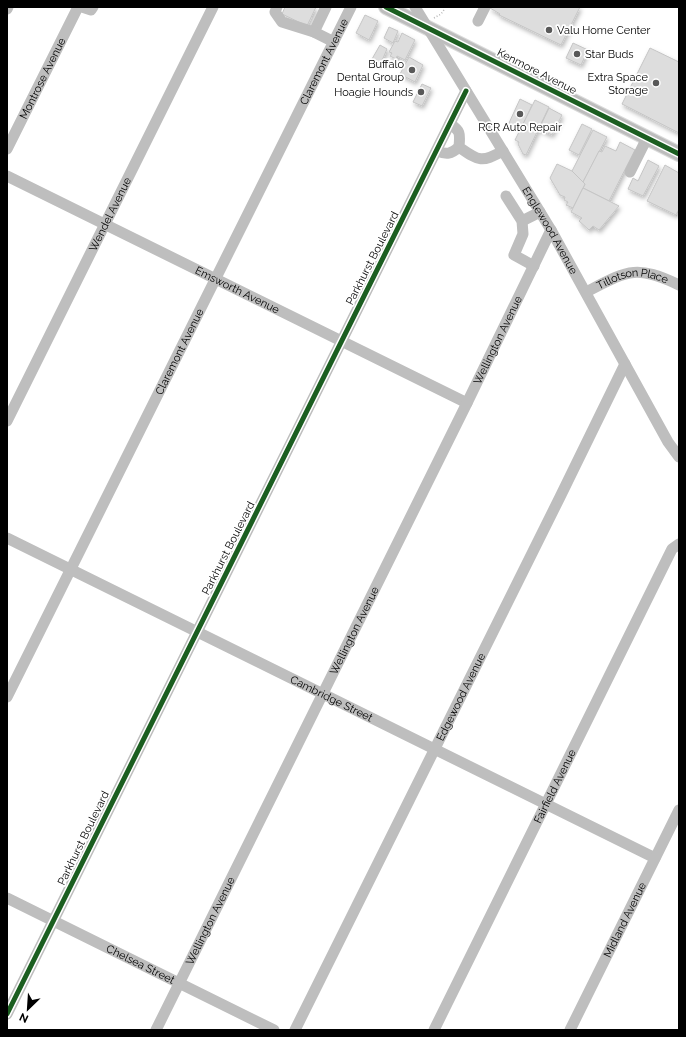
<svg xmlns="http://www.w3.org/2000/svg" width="686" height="1037" viewBox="0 0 686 1037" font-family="Raleway,sans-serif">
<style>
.building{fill:#ddd;stroke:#c5c5c5;filter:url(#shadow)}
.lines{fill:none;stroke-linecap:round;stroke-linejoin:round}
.major-casing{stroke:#dbdbdb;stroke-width:16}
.path{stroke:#b8b8b8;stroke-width:1.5;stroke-dasharray:1 2;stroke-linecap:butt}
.minor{stroke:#bebebe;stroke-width:11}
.major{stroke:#bdbdbd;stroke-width:14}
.cycleway-casing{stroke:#fff;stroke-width:8}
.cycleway{stroke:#1b5e20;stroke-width:5}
.poi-dot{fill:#595959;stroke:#fff;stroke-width:1.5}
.labels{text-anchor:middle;stroke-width:3.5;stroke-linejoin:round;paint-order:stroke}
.poi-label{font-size:11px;fill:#000;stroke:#fff;text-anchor:end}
.street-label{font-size:11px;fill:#000;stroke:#fff}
</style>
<defs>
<filter id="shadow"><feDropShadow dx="1.5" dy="3" stdDeviation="2" flood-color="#0004"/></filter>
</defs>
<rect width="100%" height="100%" fill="#fff"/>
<g class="building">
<polygon points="285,7 316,7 307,26 282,14"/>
<polygon points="490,7 580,7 561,45 499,15 500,14 490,8"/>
<polygon points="365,15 378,21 369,40 356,33"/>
<polygon points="389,27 398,31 393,43 384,38"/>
<polygon points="402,33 415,40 405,60 397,56 396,59 390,56 392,53 389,52 395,41 398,42"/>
<polygon points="573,43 588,50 581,65 566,58"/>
<polygon points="380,45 387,49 381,63 372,59"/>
<polygon points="650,48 679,62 679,133 622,104"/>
<polygon points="409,57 423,65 415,82 400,74"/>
<polygon points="422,84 431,88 422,106 413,102"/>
<polygon points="520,99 532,105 521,129 509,123"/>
<polygon points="535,100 549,107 526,155 523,154 518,144 519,142 515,140"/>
<polygon points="549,108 562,115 552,135 539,129"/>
<polygon points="582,124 592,129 579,155 569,150"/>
<polygon points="593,130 607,137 583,182 572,171"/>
<polygon points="620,142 635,150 609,201 583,188 585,184 583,182 599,151 602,152 605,146 616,151"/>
<polygon points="648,160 659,166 643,196 628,189 633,178 638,181"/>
<polygon points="557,164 572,171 585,184 573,208 566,205 568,202 564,200 565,197 560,195 550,178"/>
<polygon points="665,165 679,173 679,209 676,215 647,201"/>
<polygon points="583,188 619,206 599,230 593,226 589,230 579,221 582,218 571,212"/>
</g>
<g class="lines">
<defs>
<polyline id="major" points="386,7 679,154"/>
</defs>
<use href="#major" class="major-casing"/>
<g class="path">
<polyline points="434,18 441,14 444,10"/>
<polyline points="676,216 679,211"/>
</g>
<g class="minor">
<polyline points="82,7 91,10 93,7"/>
<polyline points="277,7 275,12 282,22 314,32 326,7"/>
<path id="s1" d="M415,7L551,230L668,442L679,457"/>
<polyline points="7,9 8,7"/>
<polyline points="478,21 485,7"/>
<polyline points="314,32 334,42"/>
<path d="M450,124C461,131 460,134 459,147C479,161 481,163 503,151"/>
<path id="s2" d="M7,149L78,7"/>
<path d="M437,151C447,155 451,154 459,147"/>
<polyline points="630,172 647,138"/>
<path id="s3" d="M7,176L467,403"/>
<polyline points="506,196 522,221 523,234 514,255 534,266"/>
<polyline points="522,221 540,212"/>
<path id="s4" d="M586,292C627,271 635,264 679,285"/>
<path id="s5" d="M7,421L213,7"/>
<path id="s6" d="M7,538L655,858"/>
<path id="s7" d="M7,697L351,7"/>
<path id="s8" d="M7,898L274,1030"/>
<polyline points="7,1014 466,91"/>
<path id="s9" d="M156,1030L467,403L551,230"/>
<path id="s10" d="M295,1030L560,497L625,364"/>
<path id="s11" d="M434,1030L672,549L679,544"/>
<path id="s12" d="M570,1030L679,810"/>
</g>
<use href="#major" class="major"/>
<defs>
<g id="cycleway">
<polyline points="386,7 679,154"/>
<polyline points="7,1014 466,91"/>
</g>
</defs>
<use href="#cycleway" class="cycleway-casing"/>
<use href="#cycleway" class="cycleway"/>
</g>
<g class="poi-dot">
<circle cx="549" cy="30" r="4"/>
<circle cx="577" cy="54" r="4"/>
<circle cx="412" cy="70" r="4"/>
<circle cx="656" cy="83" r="4"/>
<circle cx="421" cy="92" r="4"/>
<circle cx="520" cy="114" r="4"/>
</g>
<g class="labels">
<g class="poi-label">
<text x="557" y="34" text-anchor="start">Valu Home Center</text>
<text x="585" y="58" text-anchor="start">Star Buds</text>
<text x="404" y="68">Buffalo<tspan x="404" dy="13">Dental Group</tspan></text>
<text x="648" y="81">Extra Space<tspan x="648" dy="13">Storage</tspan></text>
<text x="413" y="96">Hoagie Hounds</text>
<text x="520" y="131" text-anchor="middle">RCR Auto Repair</text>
</g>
<g class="street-label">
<text dy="4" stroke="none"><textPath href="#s7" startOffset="710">Claremont Avenue</textPath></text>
<text transform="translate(537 71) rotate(27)" y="4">Kenmore Avenue</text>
<text dy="4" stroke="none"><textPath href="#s2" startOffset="79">Montrose Avenue</textPath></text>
<text dy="4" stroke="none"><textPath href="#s5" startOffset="231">Wendel Avenue</textPath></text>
<text dy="4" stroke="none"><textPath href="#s1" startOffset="261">Englewood Avenue</textPath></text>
<text transform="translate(372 258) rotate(-63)" y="4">Parkhurst Boulevard</text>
<text dy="4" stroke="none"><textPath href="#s4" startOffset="50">Tillotson Place</textPath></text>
<text dy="4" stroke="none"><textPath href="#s3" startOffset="257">Emsworth Avenue</textPath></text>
<text dy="4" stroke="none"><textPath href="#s9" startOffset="770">Wellington Avenue</textPath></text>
<text dy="4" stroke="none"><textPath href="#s7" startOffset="386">Claremont Avenue</textPath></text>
<text transform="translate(228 548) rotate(-63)" y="4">Parkhurst Boulevard</text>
<text dy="4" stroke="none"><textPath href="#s9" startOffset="446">Wellington Avenue</textPath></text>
<text dy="4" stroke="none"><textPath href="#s10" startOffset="372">Edgewood Avenue</textPath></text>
<text dy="4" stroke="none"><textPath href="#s6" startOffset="362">Cambridge Street</textPath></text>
<text dy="4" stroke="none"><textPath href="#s11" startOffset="272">Fairfield Avenue</textPath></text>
<text transform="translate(83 838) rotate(-64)" y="4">Parkhurst Boulevard</text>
<text dy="4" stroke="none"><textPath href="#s12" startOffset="123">Midland Avenue</textPath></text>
<text dy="4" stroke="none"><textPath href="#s9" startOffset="122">Wellington Avenue</textPath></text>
<text dy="4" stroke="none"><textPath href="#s8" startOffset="149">Chelsea Street</textPath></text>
</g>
</g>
<rect width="686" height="1037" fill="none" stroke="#000000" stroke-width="16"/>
<g transform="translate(28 1009) rotate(205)" stroke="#ffffff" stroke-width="3" paint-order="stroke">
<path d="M0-3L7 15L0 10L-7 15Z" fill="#000000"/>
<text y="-6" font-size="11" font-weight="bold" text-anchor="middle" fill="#000000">N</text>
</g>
</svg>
